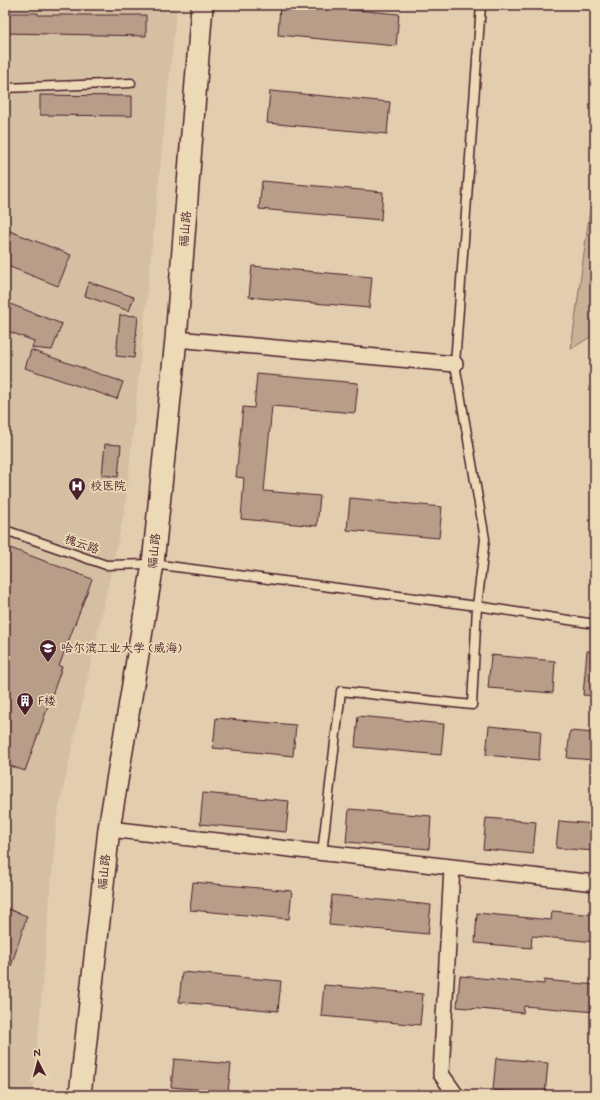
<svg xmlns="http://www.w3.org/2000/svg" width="600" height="1100" viewBox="0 0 600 1100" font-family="Mynerve,'LXGW WenKai TC',sans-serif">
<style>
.built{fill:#d5bfa3}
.green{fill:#c9b198;stroke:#8a6862}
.building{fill:#b89d89;stroke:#4a1f2b}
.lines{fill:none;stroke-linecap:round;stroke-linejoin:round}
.lane-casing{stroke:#4a1f2b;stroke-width:11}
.street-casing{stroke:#4a1f2b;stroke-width:18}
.secondary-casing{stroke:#4a1f2b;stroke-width:24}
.lane{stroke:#ecd9b6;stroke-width:8}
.street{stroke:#ecd9b6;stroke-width:15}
.secondary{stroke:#ecd9b6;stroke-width:21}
.labels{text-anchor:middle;stroke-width:3.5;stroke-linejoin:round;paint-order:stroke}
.street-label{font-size:12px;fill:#4a1f2b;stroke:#ecd9b6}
.poi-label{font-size:12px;fill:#4a1f2b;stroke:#ecd9b6;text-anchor:start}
</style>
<rect width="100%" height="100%" fill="#e2ceae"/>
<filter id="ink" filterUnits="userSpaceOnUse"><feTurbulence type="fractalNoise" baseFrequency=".025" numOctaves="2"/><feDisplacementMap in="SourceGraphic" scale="8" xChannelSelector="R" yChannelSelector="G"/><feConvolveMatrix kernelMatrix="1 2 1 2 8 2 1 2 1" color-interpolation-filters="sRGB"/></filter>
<g filter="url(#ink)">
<polygon class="built" points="5,5 177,5 125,509 57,817 33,1095 5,1095"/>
<polygon class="green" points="595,173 595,334 571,349"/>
<g class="building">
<polygon points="280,5 301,5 399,14 396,46 278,35"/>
<polygon points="5,13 38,13 38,15 146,15 146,36 5,33"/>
<polygon points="270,91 390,102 387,134 267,123"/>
<polygon points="40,95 132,96 132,116 40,115"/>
<polygon points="262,181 383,192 381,220 259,209"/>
<polygon points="5,229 71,255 58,286 5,265"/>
<polygon points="252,266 372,277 369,308 249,297"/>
<polygon points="89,282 134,297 129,311 85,296"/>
<polygon points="5,302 62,324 52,350 32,348 34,341 5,330"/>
<polygon points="120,315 138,316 134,358 116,356"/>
<polygon points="31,350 123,382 117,399 25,368"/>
<polygon points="257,374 358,383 355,413 272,406 264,491 320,496 317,526 241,519 244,478 236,477 243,407 254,408"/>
<polygon points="105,444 121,445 118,477 102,475"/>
<polygon points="350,498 442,507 439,538 347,530"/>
<polygon points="5,546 92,579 59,666 62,667 25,771 5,764"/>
<polygon points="587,651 595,651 595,696 583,695"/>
<polygon points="491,655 555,661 553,693 488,688"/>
<polygon points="358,716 444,724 441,755 355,747"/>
<polygon points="216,718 296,725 293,756 213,748"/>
<polygon points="489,726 541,731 539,760 486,755"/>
<polygon points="570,731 595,733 595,760 567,758"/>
<polygon points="203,793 289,801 286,832 200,824"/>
<polygon points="349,809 431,816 429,849 346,842"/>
<polygon points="486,818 536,822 533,854 483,849"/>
<polygon points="559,821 595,824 595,851 556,848"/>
<polygon points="193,882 292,891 289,919 190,910"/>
<polygon points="332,895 431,905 428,934 329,925"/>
<polygon points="5,908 27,916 7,979 5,978"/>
<polygon points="552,911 595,915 595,942 532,936 531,948 475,943 477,913 551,920"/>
<polygon points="182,972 281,981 278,1011 179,1002"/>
<polygon points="460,976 544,984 544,980 595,985 595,1012 524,1006 523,1013 457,1007"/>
<polygon points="324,985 423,994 420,1025 321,1016"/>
<polygon points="496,1058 548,1063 545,1095 493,1090"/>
<polygon points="174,1059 231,1064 228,1092 171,1087"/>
</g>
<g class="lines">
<defs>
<g id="lane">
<polyline points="5,88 131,83"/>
<polyline points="5,530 106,565 153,564 477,606 485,539 455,364 481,5"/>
<polyline points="322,853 341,691 472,705 477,606 595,624"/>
</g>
<g id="street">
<polyline points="176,339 455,364"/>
<polyline points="109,829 595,883"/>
<polyline points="452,868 441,1074 456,1095"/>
</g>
<polyline id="secondary" points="80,1095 109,829 153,564 176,339 202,5"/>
</defs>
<use href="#lane" class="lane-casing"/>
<use href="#street" class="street-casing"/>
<use href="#secondary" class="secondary-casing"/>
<use href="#lane" class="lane"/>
<use href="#street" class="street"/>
<use href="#secondary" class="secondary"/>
</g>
</g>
<defs>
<symbol id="hospital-pin" viewBox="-11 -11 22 30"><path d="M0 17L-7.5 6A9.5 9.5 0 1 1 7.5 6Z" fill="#4a1f2b" stroke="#ecd9b6"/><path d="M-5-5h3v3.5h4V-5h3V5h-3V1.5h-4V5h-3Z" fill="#fff"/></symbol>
<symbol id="university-pin" viewBox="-11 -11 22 30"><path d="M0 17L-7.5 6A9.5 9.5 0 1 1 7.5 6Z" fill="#4a1f2b" stroke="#ecd9b6"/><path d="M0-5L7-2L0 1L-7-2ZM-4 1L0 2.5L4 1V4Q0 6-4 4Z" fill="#fff"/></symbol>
<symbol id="building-pin" viewBox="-11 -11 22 30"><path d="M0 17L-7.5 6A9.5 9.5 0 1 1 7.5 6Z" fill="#4a1f2b" stroke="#ecd9b6"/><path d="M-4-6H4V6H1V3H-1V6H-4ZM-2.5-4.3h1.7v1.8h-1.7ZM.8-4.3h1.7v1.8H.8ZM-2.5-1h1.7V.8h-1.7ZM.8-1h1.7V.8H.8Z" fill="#fff"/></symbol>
</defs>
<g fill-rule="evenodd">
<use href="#hospital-pin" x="67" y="476" width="20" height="27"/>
<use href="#university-pin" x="38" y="638" width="20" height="27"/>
<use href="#building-pin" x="15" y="691" width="20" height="27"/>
</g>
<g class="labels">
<g class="street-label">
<text transform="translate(185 229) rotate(-85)" y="4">福山路</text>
<text transform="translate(82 544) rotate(19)" y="4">槐云路</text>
<text transform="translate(154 551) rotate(-84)" y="4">福山路</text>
<text transform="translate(104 872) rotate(-84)" y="4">福山路</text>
</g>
<g class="poi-label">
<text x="90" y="490">校医院</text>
<text x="61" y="652">哈尔滨工业大学 (威海)</text>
<text x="38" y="705">F楼</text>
</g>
</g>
<rect width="600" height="1100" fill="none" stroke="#ecd9b6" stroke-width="20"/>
<rect x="10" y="10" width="580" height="1080" fill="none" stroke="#4a1f2b" stroke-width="1.5" filter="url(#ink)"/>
<g transform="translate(38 1062) rotate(354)" stroke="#ecd9b6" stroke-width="3" paint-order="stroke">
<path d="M0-3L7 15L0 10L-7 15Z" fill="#4a1f2b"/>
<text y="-6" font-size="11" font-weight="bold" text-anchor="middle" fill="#4a1f2b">N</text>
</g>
</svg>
